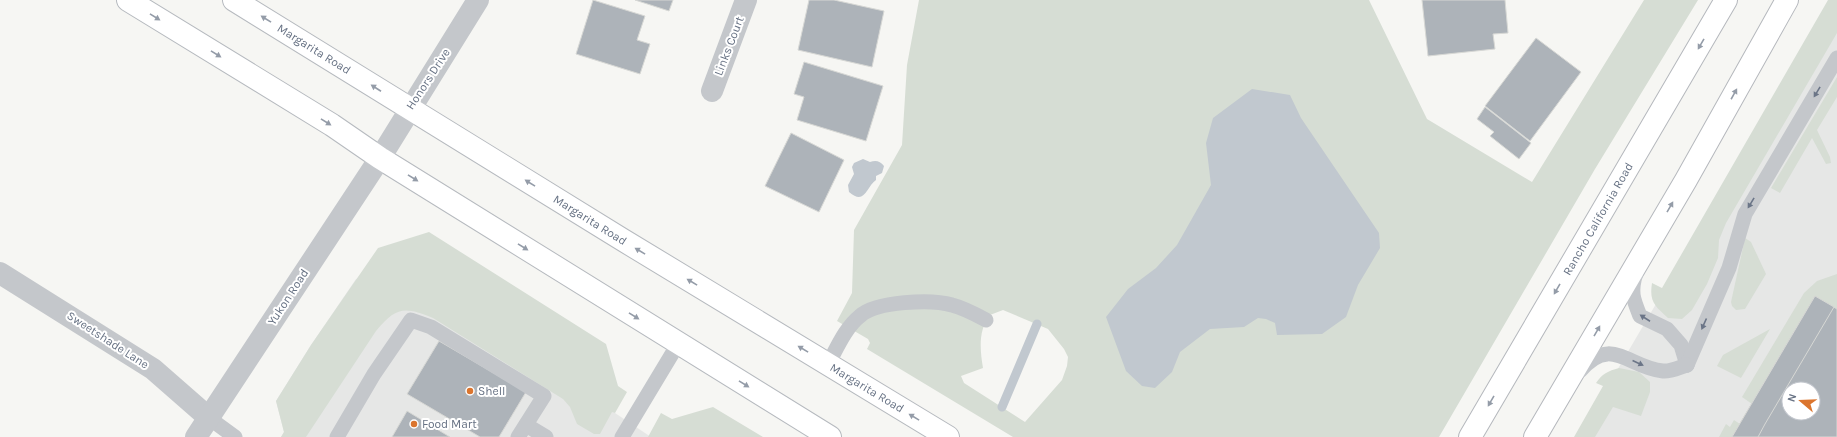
<svg xmlns="http://www.w3.org/2000/svg" width="1837" height="437" viewBox="0 0 1837 437" font-family="Karla,sans-serif">
<style>
.built{fill:#e6e7e6;fill-rule:evenodd}
.green{fill:#d6ddd4;fill-rule:evenodd}
.water{fill:#c1c8cf}
.lines{fill:none;stroke-linecap:round;stroke-linejoin:round}
.stream{stroke:#c1c8cf;stroke-width:9}
.building{fill:#adb3b9;stroke:#d7d8d5;fill-rule:evenodd}
.secondary-casing{stroke:#b6babf;stroke-width:24}
.primary-casing{stroke:#b5b8bd;stroke-width:24}
.service{stroke:#c4c7cb;stroke-width:15}
.minor{stroke:#c4c7cb;stroke-width:22}
.tertiary{stroke:#c4c7cb;stroke-width:22}
.secondary{stroke:#fff;stroke-width:22}
.primary{stroke:#fff;stroke-width:22}
.oneway{fill:#949ca8}
.oneway2{fill:#6b7587}
.poi-dot{fill:#db752e;stroke:#fff;stroke-width:1.5}
.labels{text-anchor:middle;stroke-width:4;stroke-linejoin:round;paint-order:stroke}
.street-label{font-size:12px;fill:#667183;stroke:#fff}
.poi-label{font-size:12px;fill:#667183;stroke:#fff;text-anchor:start}
</style>
<rect width="100%" height="100%" fill="#f6f6f3"/>
<g class="built">
<path d="M1834,0H1837V437H1578ZM1789,389H1813V413H1789Z"/>
<polygon points="376,275 615,413 651,437 281,437 284,432 276,401 311,345 356,279"/>
</g>
<g class="green">
<path d="M919,0H1369L1427,119L1532,182L1644,0H1698L1595,169L1439,437H1013L867,349L870,343L868,339L837,321L852,293L854,230L902,145L907,65ZM1003,310L1048,329L1064,349L1068,357L1067,366L1062,380L1025,422L964,383L961,376L983,368C980,350 978,330 990,315Z"/>
<path d="M1828,0H1837V33L1726,223L1719,240L1718,258L1707,284L1692,310L1682,319L1668,318C1655,306 1649,302 1652,283L1662,288Z"/>
<polygon points="1837,77 1837,97 1817,130 1830,157 1831,163 1826,164 1812,138 1780,193 1771,188"/>
<path d="M429,232L606,344L618,386L627,392L615,413L612,412L600,434H594L577,424L570,407L563,399L433,318C404,306 396,307 376,331L306,437H281L284,432L276,401L311,345L378,248Z"/>
<polygon points="1745,238 1751,242 1766,274 1745,309 1736,310 1732,306 1731,302"/>
<polygon points="1837,274 1837,309 1752,404 1742,397 1804,293 1817,281"/>
<polygon points="1770,329 1741,378 1717,366 1723,355"/>
<path d="M1619,368L1639,372L1650,382V392L1641,416L1613,407L1595,437H1574L1603,386L1596,383C1602,374 1608,371 1619,368Z"/>
<polygon points="713,407 763,437 648,437 661,413 672,419"/>
<polygon points="1734,420 1740,424 1732,437 1719,437 1726,424 1730,427"/>
</g>
<g class="water">
<polygon points="1252,89 1290,95 1301,118 1379,233 1380,248 1358,285 1346,317 1322,334 1277,335 1275,323 1266,319 1258,318 1244,327 1210,329 1180,352 1172,372 1155,388 1142,386 1126,371 1106,317 1128,289 1156,268 1177,245 1211,185 1206,143 1213,118"/>
<path d="M863,159L870,162C876,160 880,161 884,166L882,173L876,176V180C866,187 865,206 849,192L848,185L854,174L852,167L854,163Z"/>
</g>
<g class="lines">
<polyline class="stream" points="1002,407 1037,324"/>
</g>
<g class="building">
<polygon points="593,0 645,16 637,40 650,44 640,74 576,54"/>
<polygon points="635,0 673,0 669,11"/>
<polygon points="809,0 834,0 884,11 872,67 798,50"/>
<polygon points="1422,0 1505,0 1508,33 1493,34 1495,49 1428,56"/>
<polygon points="1536,38 1581,72 1530,141 1485,106"/>
<polygon points="804,62 883,86 866,141 797,120 804,97 794,94"/>
<polygon points="1485,107 1531,143 1519,159 1490,136 1494,132 1477,119"/>
<polygon points="791,133 844,160 819,212 765,186"/>
<path d="M1815,296L1837,309V437H1732ZM1789,389H1813V413H1789Z"/>
<polygon points="1815,296 1834,307 1765,424 1758,437 1732,437"/>
<polygon points="439,341 526,392 499,437 480,437 407,394"/>
<polygon points="407,411 450,437 392,437"/>
</g>
<g class="lines">
<defs>
<g id="secondary">
<polyline points="128,0 332,125 380,158 830,437"/>
<polyline points="234,0 623,240 948,437"/>
</g>
<g id="primary">
<polyline points="1470,437 1726,0"/>
<polyline points="1535,437 1686,180 1787,0"/>
</g>
</defs>
<use href="#secondary" class="secondary-casing"/>
<use href="#primary" class="primary-casing"/>
<g class="service">
<path d="M1636,273C1630,292 1633,299 1640,316L1667,329L1681,345L1687,365"/>
<path d="M828,364C837,348 845,328 860,316C876,301 932,299 952,305C964,308 975,314 986,320"/>
<polyline points="1687,365 1729,268 1745,214 1837,58"/>
<path d="M1580,371C1611,334 1629,368 1663,371C1670,372 1680,367 1687,365"/>
<polyline points="209,418 235,437"/>
<polyline points="526,425 546,437"/>
<polyline points="337,437 374,374 411,320 431,327 544,396 518,437"/>
<polyline points="622,437 678,344"/>
</g>
<g class="minor">
<polyline points="712,91 746,0"/>
<polyline points="0,273 153,369 209,418"/>
</g>
<polyline class="tertiary" points="196,437 380,158 478,0"/>
<use href="#secondary" class="secondary"/>
<use href="#primary" class="primary"/>
</g>
<defs><path id="oneway-solid" d="M-6-.8H1V-3.2L6.5 0L1 3.2V.8H-6Z"/></defs>
<g class="oneway">
<use href="#oneway-solid" transform="translate(155 17) rotate(32)"/>
<use href="#oneway-solid" transform="translate(266 19) rotate(-148)"/>
<use href="#oneway-solid" transform="translate(1701 44) rotate(120)"/>
<use href="#oneway-solid" transform="translate(216 54) rotate(32)"/>
<use href="#oneway-solid" transform="translate(376 88) rotate(-147)"/>
<use href="#oneway-solid" transform="translate(1734 94) rotate(-61)"/>
<use href="#oneway-solid" transform="translate(326 122) rotate(32)"/>
<use href="#oneway-solid" transform="translate(413 178) rotate(32)"/>
<use href="#oneway-solid" transform="translate(530 183) rotate(-148)"/>
<use href="#oneway-solid" transform="translate(1670 207) rotate(-60)"/>
<use href="#oneway-solid" transform="translate(523 247) rotate(32)"/>
<use href="#oneway-solid" transform="translate(640 251) rotate(-149)"/>
<use href="#oneway-solid" transform="translate(692 282) rotate(-149)"/>
<use href="#oneway-solid" transform="translate(1557 289) rotate(120)"/>
<use href="#oneway-solid" transform="translate(634 316) rotate(32)"/>
<use href="#oneway-solid" transform="translate(1597 331) rotate(-60)"/>
<use href="#oneway-solid" transform="translate(803 349) rotate(-149)"/>
<use href="#oneway-solid" transform="translate(744 384) rotate(32)"/>
<use href="#oneway-solid" transform="translate(1491 401) rotate(120)"/>
<use href="#oneway-solid" transform="translate(914 417) rotate(-149)"/>
</g>
<g class="oneway2">
<use href="#oneway-solid" transform="translate(1817 92) rotate(121)"/>
<use href="#oneway-solid" transform="translate(1751 203) rotate(121)"/>
<use href="#oneway-solid" transform="translate(1645 318) rotate(-147)"/>
<use href="#oneway-solid" transform="translate(1704 324) rotate(114)"/>
<use href="#oneway-solid" transform="translate(1638 363) rotate(25)"/>
</g>
<g class="poi-dot">
<circle cx="470" cy="391" r="4"/>
<circle cx="414" cy="424" r="4"/>
</g>
<g class="labels">
<g class="street-label">
<text transform="translate(729 46) rotate(-69)" y="4">Links Court</text>
<text transform="translate(314 49) rotate(32)" y="4">Margarita Road</text>
<text transform="translate(428 79) rotate(-57)" y="4">Honors Drive</text>
<text transform="translate(1598 219) rotate(-60)" y="4">Rancho California Road</text>
<text transform="translate(590 220) rotate(32)" y="4">Margarita Road</text>
<text transform="translate(288 297) rotate(-57)" y="4">Yukon Road</text>
<text transform="translate(108 340) rotate(33)" y="4">Sweetshade Lane</text>
<text transform="translate(867 388) rotate(31)" y="4">Margarita Road</text>
</g>
<g class="poi-label">
<text x="478" y="395">Shell</text>
<text x="422" y="428">Food Mart</text>
</g>
</g>
<g transform="translate(1801 401) rotate(289)"><circle r="19" fill="#ffffff" stroke="#c2c6cd"/>
<path d="M0-3L7 15L0 10L-7 15Z" fill="#db752e"/>
<text y="-6" font-size="11" font-weight="bold" text-anchor="middle" fill="#667183">N</text>
</g>
</svg>
